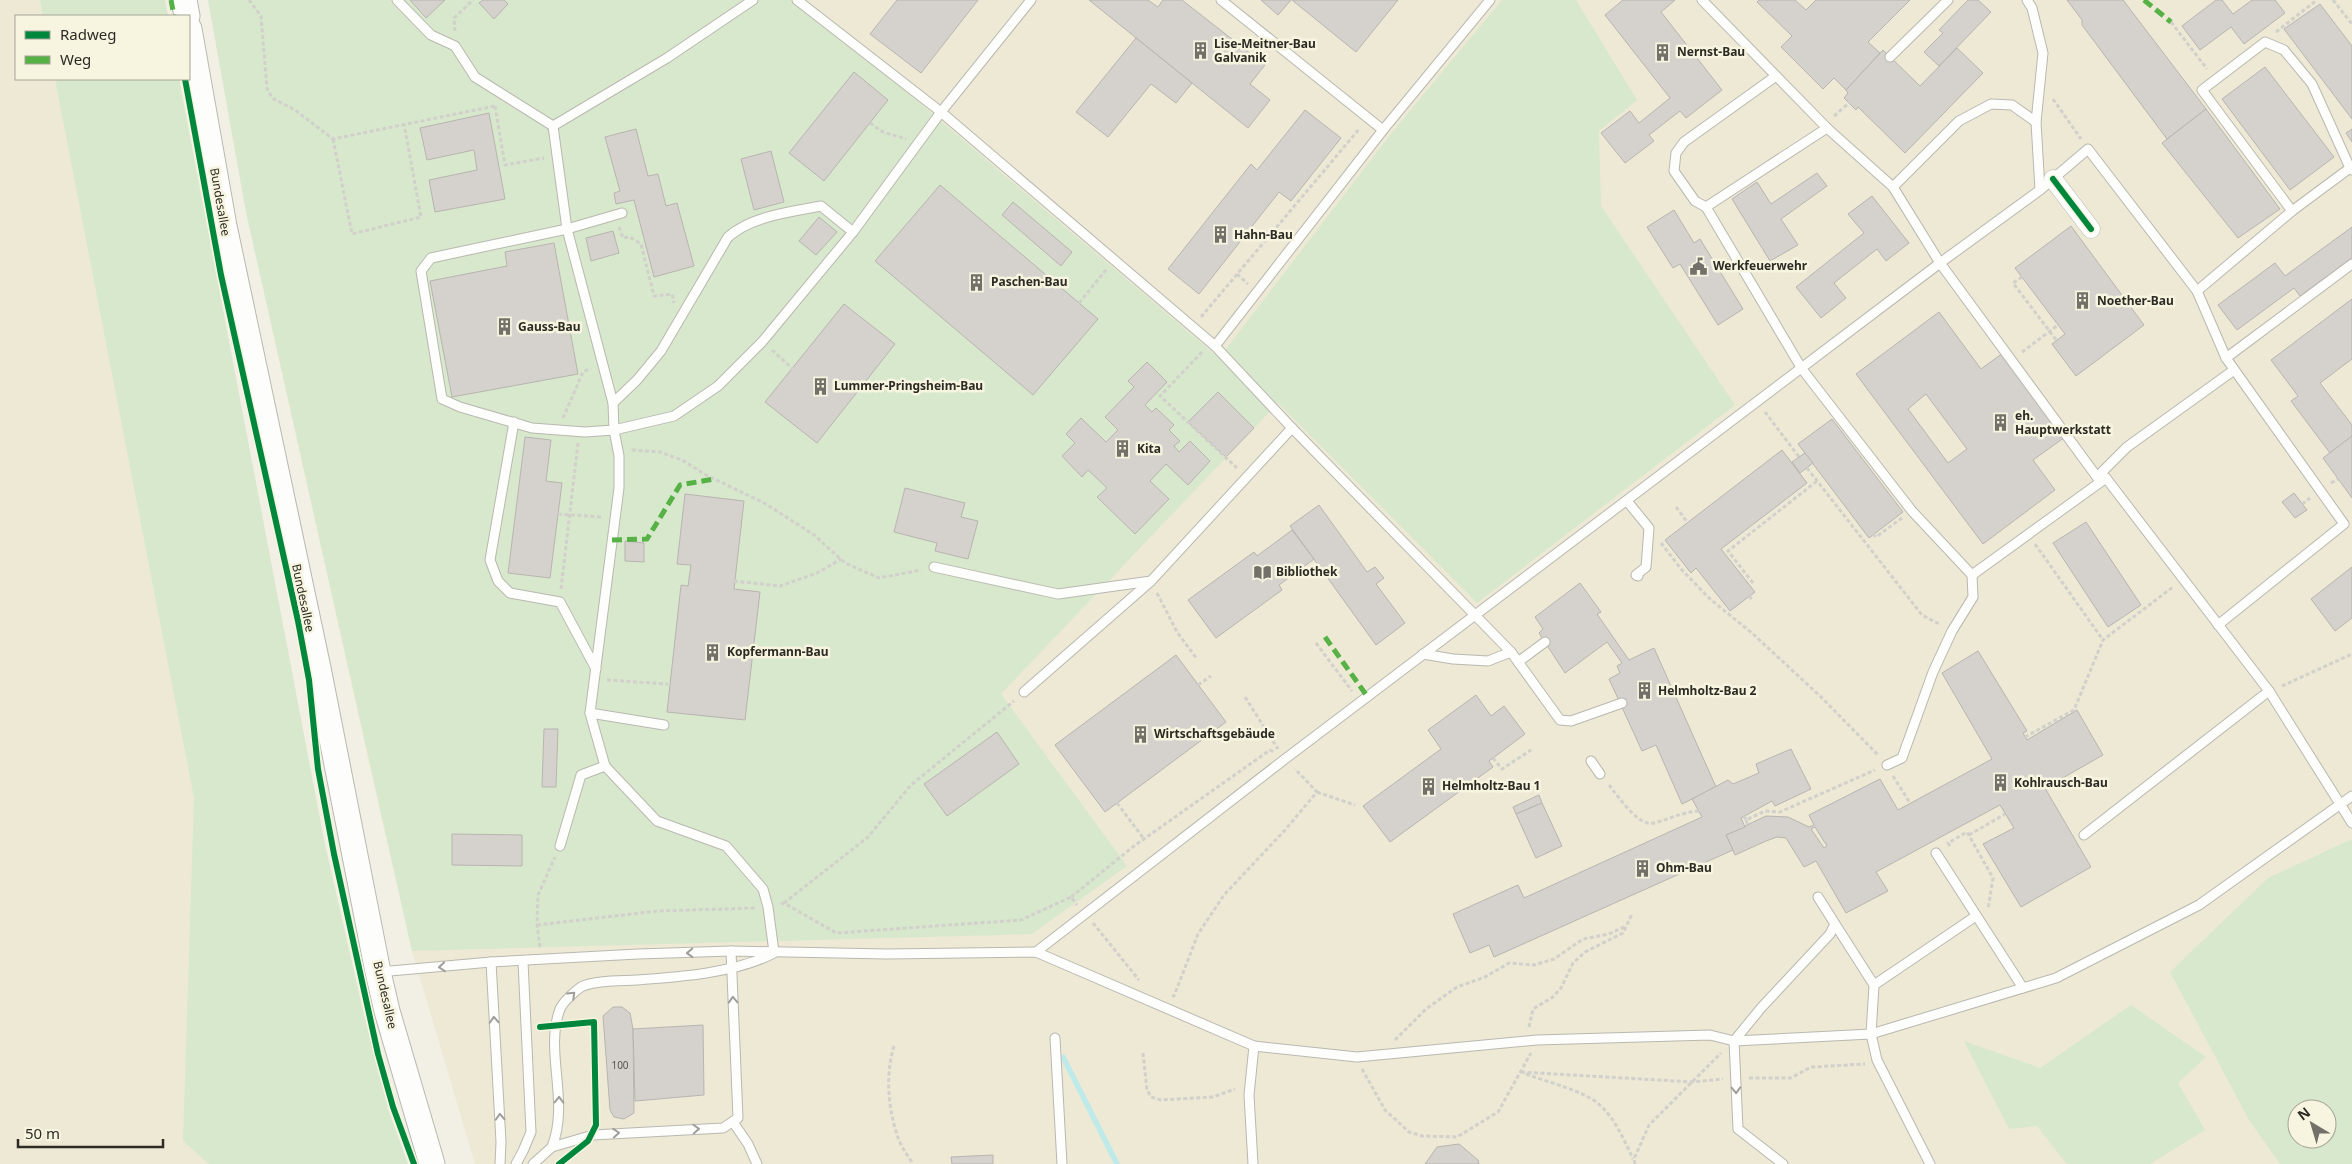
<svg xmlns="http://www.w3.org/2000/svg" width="2352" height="1164" viewBox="0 0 2352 1164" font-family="'Noto Sans',sans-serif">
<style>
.built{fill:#ede9d5;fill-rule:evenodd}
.green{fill:#d8e8cd;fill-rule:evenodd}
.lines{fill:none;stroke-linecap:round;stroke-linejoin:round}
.stream{stroke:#beeaea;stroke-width:5.5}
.building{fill:#d5d1cd;stroke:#b8b4b0;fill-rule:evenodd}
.lane-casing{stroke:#b9b8b0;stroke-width:11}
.street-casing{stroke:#b9b8b0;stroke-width:19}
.secondary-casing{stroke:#b9b8b0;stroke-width:27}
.path{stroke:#d1d0cb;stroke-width:3;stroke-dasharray:4 2.5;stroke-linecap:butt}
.lane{stroke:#fdfdfb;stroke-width:9}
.street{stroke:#fdfdfb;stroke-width:18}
.secondary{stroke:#fdfdfb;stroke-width:25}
.quiet{stroke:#56b245;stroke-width:5;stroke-dasharray:10 5;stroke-linecap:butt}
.cycleway-casing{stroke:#f7f4e0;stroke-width:9}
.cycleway{stroke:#00873e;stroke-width:6}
.oneway{stroke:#9f9e9a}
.labels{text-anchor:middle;stroke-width:5;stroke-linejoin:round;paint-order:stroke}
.number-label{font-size:10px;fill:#57544e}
.poi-label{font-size:12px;font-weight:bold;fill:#2d2b24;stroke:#f7f4e0;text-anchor:start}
.street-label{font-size:12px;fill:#2d2b24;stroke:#f7f4e0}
</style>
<rect width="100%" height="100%" fill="#f2f0e5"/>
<g class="built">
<polygon points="0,0 165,0 168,16 16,16 16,79 179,79 324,840 363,1011 388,1109 408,1164 0,1164"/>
<path d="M208,0H2352V1164H475L412,951L370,767L246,212ZM2297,1109H2327V1139H2297Z"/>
</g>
<g class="green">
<polygon points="40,0 165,0 168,16 43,16"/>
<polygon points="208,0 799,0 1219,358 1390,135 1502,0 1576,0 1637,100 1599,131 1601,206 1735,405 1477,603 1278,403 1001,694 1127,866 1032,934 412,951 246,212"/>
<polygon points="55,79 179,79 324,840 363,1011 388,1109 408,1164 209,1164 183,1141 194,798"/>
<path d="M2352,839V1164H2280L2249,1120L2170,972L2268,878ZM2297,1109H2327V1139H2297Z"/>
<polygon points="2131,1005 2206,1057 2178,1083 2205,1130 2150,1164 2069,1164 2066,1163 2037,1126 2009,1129 1964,1041 2040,1068"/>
</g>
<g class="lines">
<polyline class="stream" points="1063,1057 1117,1164"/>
</g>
<g class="building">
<polygon points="410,0 445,0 426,18"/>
<polygon points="483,0 504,0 508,4 494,19 479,3"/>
<polygon points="897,0 978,0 921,73 870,34"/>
<polygon points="1089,0 1148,0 1158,7 1163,0 1182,0 1265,65 1250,84 1270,100 1248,128"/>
<polygon points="1261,0 1291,0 1278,15"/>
<polygon points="1292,0 1398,0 1356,52"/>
<polygon points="1623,0 1675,0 1661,12 1722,90 1686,118 1680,111 1649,135 1654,141 1625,163 1601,133 1630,111 1639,123 1670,98 1605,15"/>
<polygon points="1759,0 1795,0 1806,10 1816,0 1910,0 1868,42 1880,53 1846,90 1834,78 1823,89 1781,47 1792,36 1757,2"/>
<polygon points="1968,0 1978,0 1991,12 1939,66 1924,52 1943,33 1939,30"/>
<polygon points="2067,0 2123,0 2206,109 2167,139 2082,25 2082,20"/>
<polygon points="2216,0 2222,0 2233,14 2252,0 2275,0 2285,13 2244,44 2231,27 2200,50 2182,26"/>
<polygon points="2320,4 2352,46 2352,119 2284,29"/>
<polygon points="1136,38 1192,83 1176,103 1151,84 1108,137 1076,112"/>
<polygon points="1957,48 1983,73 1905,153 1858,107 1856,110 1844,98 1848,93 1846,90 1883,50 1920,86"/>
<polygon points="2265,67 2334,157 2290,190 2222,99"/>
<polygon points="854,72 888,100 824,181 789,153"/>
<polygon points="2206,109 2280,209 2238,238 2162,143"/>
<polygon points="1305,110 1341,138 1291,201 1279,192 1199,294 1168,269 1251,164 1257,170"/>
<polygon points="489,113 505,199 435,212 429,180 477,170 474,150 427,160 420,128"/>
<polygon points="636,129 648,176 658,174 666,206 677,203 694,266 654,277 634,200 616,204 614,193 620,191 605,137"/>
<polygon points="2352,129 2352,142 2346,133"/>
<polygon points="771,151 784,202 754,210 741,159"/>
<polygon points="1817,173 1827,186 1781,219 1798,245 1770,261 1732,199 1757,182 1771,204"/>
<polygon points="940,185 1098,319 1033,395 875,261"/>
<polygon points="1872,196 1909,243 1886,261 1877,249 1834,283 1846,298 1821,318 1796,287 1864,233 1848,214"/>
<polygon points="1013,202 1072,252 1061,266 1002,215"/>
<polygon points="1674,210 1694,243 1700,239 1743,309 1718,325 1680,264 1673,268 1647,227"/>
<polygon points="819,217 837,232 816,255 799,241"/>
<polygon points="2071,226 2144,325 2076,376 2052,344 2065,334 2015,268"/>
<polygon points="2352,227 2352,258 2300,296 2294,288 2237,330 2218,305 2275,263 2285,276"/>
<polygon points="613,231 619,253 591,261 586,238"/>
<polygon points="554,243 578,374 452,397 430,281 507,266 505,252"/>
<polygon points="2352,299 2352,359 2320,383 2352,425 2352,436 2330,453 2291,401 2298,396 2271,360"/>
<polygon points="844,304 895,344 817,443 765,402"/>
<path d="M1939,312L1981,369L2003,353L2065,437L2033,460L2055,490L1983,544L1856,374ZM1926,394L1967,449L1948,463L1908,409Z"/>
<polygon points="1147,362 1167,382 1145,405 1152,412 1156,408 1174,425 1169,430 1180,441 1174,446 1179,452 1190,441 1210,461 1188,485 1166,464 1150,481 1169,499 1135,534 1097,497 1107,488 1088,470 1082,477 1062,456 1075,443 1066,434 1081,418 1106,442 1118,430 1105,417 1134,387 1128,381"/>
<polygon points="1218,392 1254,428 1226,457 1188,422"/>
<polygon points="1832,419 1903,512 1869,538 1798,444"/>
<polygon points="2352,436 2352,498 2323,458"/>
<polygon points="525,437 551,440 546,481 562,483 550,578 508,573"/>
<polygon points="1782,450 1807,483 1721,549 1755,592 1730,611 1696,568 1691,573 1665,540"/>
<polygon points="1805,453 1813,463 1800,473 1792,462"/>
<polygon points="905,488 965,503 961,517 978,521 968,559 935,551 937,543 894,532"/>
<polygon points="2294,493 2307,510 2295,518 2282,502"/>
<polygon points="685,494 744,501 734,589 760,592 745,720 667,712 681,585 688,586 691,565 677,564"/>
<polygon points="1319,505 1367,572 1375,567 1384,578 1376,584 1405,623 1376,645 1290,526"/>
<polygon points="2086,522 2141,605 2108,627 2053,543"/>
<polygon points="1292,530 1314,559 1279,585 1282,590 1216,638 1188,600 1254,552 1257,556"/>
<polygon points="625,541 644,543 644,562 625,561"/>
<polygon points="2352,567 2352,618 2335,631 2311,599"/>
<polygon points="1580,583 1601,612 1597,614 1629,660 1654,648 1716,787 1682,804 1656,745 1642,751 1609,679 1620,673 1617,666 1622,663 1607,642 1565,673 1539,633 1543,629 1535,617"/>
<path d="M1978,651L2027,731L2023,733L2027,740L2077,710L2103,755L2045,788L2091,867L2021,907L1983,844L2014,828L2000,805L1876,872L1888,891L1846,913L1816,861L1804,867L1786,838L1777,837L1766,841L1735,855L1726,835L1766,816L1788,817L1809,827L1814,825L1809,815L1880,779L1898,810L1992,759L1942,673ZM1815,827L1827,846L1824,848L1811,829Z"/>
<polygon points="1176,655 1226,722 1105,812 1055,745"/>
<polygon points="1476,695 1491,716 1504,706 1525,734 1489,761 1493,767 1390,842 1363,806 1441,749 1428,730"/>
<polygon points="544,729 558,729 556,787 542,787"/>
<polygon points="997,732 1019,764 947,816 924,784"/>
<polygon points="1791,749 1811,789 1775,806 1772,801 1741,818 1745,827 1726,835 1733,850 1494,957 1489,945 1470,953 1453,914 1518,885 1524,898 1702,817 1692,799 1728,780 1733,784 1759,773 1756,764"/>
<polygon points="1539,795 1542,803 1516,814 1513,807"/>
<polygon points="1542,803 1562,846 1536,858 1516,814"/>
<polygon points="452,834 522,835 522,866 452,865"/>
<polygon points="613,1007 622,1007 630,1013 633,1029 634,1113 624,1119 614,1117 610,1110 603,1016"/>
<polygon points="703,1025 704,1095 635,1101 633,1029"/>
<polygon points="1459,1144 1478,1160 1479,1164 1425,1164 1437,1147"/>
<polygon points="993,1155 993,1164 952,1164 951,1157"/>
</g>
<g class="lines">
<defs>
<g id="lane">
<polyline points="397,0 431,35 455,46 475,77 553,126"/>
<polyline points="753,0 667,58 553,126 567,229 613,403 614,430 619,456 619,488 590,713 605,766 657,821 726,846 763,889 768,907 774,952"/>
<polyline points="797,0 941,112 1215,346 1292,428 1511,652 1560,720 1571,721 1622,703"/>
<polyline points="1221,0 1383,130"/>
<polyline points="1702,0 1827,128 1893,187 1940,263 2097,477 2106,478 2269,691 2352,823"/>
<polyline points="2027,0 2032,8 2043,53 2036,122 2040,190"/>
<polyline points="1890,57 1948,0"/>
<polyline points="1827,128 1706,207 1802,369 1912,511 1972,575 2106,478"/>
<polyline points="1893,187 1959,121 1991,104 2012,105 2036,122"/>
<polyline points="1706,207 1695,201 1674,171 1676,153 1684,142 1776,76"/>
<polyline points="2292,211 2202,90 2265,42 2284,50 2312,84 2350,168"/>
<polyline points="622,213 567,229 431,258 421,271 442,399 460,407 532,428 585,432 614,430 674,416 718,386 762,342 853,232 941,112 1031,0"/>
<polyline points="2197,291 2292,211 2350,168 2352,170"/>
<polyline points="1215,346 1383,130 1490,0"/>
<polyline points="2226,358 2352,264"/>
<path d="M613,403L637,380L661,351L728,237C752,216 790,212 821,206L853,232"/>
<polyline points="514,422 490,560 498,581 510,593 560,602 596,669"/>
<polyline points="2097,477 2127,447 2234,370"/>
<polyline points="1627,501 1649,528 1646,567 1636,575 1638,576"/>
<polyline points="934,567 1058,594 1151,581 1292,428"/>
<polyline points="1423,654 1453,659 1488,661 1511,652"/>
<polyline points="1518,662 1545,642"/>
<polyline points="1024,692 1151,581"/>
<polyline points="590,713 664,725"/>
<polyline points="1591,761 1600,774"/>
<polyline points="1887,765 1902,758 1933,672 1952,631 1973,597 1972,575"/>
<polyline points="2084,835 2269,691"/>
<polyline points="560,846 581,775 605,766"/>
<polyline points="1936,853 2023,988"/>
<polyline points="1818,897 1835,924"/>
<polyline points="1036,952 1285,759 1940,263 2040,190 2088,149 2197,291 2226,358 2344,524 2218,625"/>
<polyline points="491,962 501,1142 500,1164"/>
<polyline points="379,972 491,962 638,954 731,951 887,954 1036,952 1254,1046 1357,1057 1537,1040 1710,1035 1734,1041 1871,1034 2056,978 2199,905 2352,796"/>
<polyline points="1874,985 1976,916"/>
<polyline points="1055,1038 1062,1164"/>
<polyline points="733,1122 748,1144 757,1164"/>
<path d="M552,1147C570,1100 544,1052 560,1009C563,1002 575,991 581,987C593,980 623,981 637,980C680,977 736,973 774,953"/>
<polyline points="516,1164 523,1151 531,1132 523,962"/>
<polyline points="533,1164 552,1147 593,1135 723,1128 738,1118 731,951"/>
<polyline points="1253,1164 1249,1095 1254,1046"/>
<polyline points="1783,1164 1738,1129 1734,1041 1761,1008 1830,934 1835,924 1874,985 1871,1034 1877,1060 1930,1164"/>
</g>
<polyline id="street" points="2053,179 2091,229"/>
<g id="secondary">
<polyline points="184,0 187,16"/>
<polyline points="189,29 224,226 318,668 378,972 387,1011 432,1164"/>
</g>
</defs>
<use href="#lane" class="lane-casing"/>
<use href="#street" class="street-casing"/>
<use href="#secondary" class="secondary-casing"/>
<g class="path">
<polyline points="249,0 261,16 267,88 272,98 295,110 333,139 495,106"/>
<polyline points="2333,0 2352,24"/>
<polyline points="2171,22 2207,69"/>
<polyline points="455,31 454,18 473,0"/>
<polyline points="2276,32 2317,0"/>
<polyline points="2053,99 2081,139"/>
<polyline points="495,106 505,165 544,158"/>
<polyline points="1834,116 1849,103"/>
<polyline points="870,123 883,132 906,139"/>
<polyline points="333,139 352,234 421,217 404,124"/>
<polyline points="619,227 623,238 630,237 641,244 654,296 672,294 674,303"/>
<polyline points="1237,274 1248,284"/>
<polyline points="2022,277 2013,283 2057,341"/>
<polyline points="1079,303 1106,270"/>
<polyline points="1201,317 1360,128"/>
<polyline points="772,350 793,369"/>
<polyline points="1202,352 1160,396 1237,468"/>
<polyline points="2022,352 2058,325"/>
<polyline points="1765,412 1799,457"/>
<polyline points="563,418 583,372 591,368"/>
<polyline points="632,450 660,452 682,460 706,475 766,504 814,535 845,563 879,578 921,570"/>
<polyline points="1807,468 1922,615 1941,625"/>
<polyline points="2331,483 2338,479"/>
<polyline points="2302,504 2310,498"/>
<polyline points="1676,507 1688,523"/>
<polyline points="558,514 602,517"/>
<polyline points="1873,534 1876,537 1902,518"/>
<polyline points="1661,543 1681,569 1710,599 1752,633 1821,697 1878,755"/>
<polyline points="2035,544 2103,640"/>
<polyline points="734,581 780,586 817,573 841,559"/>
<polyline points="1753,583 1728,551 1817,481"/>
<polyline points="561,589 578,443"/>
<polyline points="1157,593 1177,632 1197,659"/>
<polyline points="1749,596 1753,601"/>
<polyline points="1316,643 1352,691"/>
<polyline points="607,680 668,684"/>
<polyline points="1198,685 1211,676"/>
<polyline points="2282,686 2352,654"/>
<polyline points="1245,697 1278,749"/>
<polyline points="2025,737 2074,710 2103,640 2173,587"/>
<polyline points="1493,758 1502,769 1531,750"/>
<polyline points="1893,776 1910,803"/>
<path d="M1609,785C1618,796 1638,827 1654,823C1670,819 1682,812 1699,811"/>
<polyline points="1317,792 1355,805"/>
<polyline points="1117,803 1144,839"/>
<polyline points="1744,816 1746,820 1765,811 1780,812 1875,770"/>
<polyline points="1746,820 1748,825"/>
<polyline points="1969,835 2005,814"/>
<polyline points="1950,846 1948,843 1967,832 1993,878 1988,909"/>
<polyline points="1071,897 1134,846 1270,750 1274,752"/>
<polyline points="784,903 868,837 911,785 1014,701"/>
<polyline points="781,904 784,903 836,933 1021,920 1071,897 1077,905"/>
<polyline points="1093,923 1139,980"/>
<polyline points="537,925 658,911 755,908"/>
<polyline points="540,947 537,925 538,895 555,857"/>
<polyline points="1172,995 1174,996 1198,934 1224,895 1285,830 1317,792 1295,769"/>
<polyline points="1529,1027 1533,1009 1553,997 1561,988 1573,963 1585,952 1623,933 1632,914"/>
<polyline points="1395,1040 1426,1009 1457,987 1485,977 1509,963 1534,965 1554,959 1583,939 1609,934 1626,926"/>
<path d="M894,1046C885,1075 888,1111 899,1140C902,1148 908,1156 913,1164"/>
<polyline points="1143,1053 1147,1090 1151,1097 1161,1100 1213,1097 1235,1089"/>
<polyline points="1362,1069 1385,1110 1409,1132 1422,1136 1457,1137 1498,1112 1531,1053"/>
<polyline points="1521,1072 1692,1082 1723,1079"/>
<path d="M1526,1074C1547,1082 1569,1087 1588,1097C1611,1108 1623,1138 1633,1159"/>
<polyline points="1749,1078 1791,1078 1811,1067 1865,1064"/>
<polyline points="1635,1164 1634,1159 1649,1125 1721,1053"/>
</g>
<use href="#lane" class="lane"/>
<use href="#street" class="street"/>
<use href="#secondary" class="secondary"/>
<g class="quiet">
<polyline points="171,0 174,16"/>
<polyline points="2144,0 2171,22"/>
<polyline points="612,540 647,539 680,485 714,479"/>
<polyline points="1325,637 1367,696"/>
</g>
<defs>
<g id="cycleway">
<polyline points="185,79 221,275 298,621 309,680 318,769 334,854 378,1054 393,1107 414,1164"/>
<polyline points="2053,179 2091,229"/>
<polyline points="540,1027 594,1022 596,1125 588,1141 559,1164"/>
</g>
</defs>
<use href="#cycleway" class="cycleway-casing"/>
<use href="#cycleway" class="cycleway"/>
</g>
<defs><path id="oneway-chevron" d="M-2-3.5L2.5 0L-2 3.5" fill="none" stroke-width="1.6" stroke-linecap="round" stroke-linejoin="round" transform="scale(1.25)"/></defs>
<g class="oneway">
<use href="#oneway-chevron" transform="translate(690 953) rotate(178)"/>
<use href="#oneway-chevron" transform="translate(442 967) rotate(175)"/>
<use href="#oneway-chevron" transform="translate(572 995) rotate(-44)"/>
<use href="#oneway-chevron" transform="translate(733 1000) rotate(-92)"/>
<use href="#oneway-chevron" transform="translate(494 1020) rotate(-93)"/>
<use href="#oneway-chevron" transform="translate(1736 1090) rotate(88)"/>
<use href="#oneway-chevron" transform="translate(559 1100) rotate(-89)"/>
<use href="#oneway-chevron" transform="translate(500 1117) rotate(-93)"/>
<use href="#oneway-chevron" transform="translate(696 1129) rotate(-3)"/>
<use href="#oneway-chevron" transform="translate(616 1133) rotate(-4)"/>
</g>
<defs>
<symbol id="building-bare" viewBox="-9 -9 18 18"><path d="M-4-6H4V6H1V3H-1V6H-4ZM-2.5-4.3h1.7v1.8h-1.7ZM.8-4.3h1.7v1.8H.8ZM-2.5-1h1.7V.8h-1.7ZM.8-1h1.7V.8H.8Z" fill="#727068" stroke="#f7f4e0" stroke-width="2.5" paint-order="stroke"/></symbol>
<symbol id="civic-bare" viewBox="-9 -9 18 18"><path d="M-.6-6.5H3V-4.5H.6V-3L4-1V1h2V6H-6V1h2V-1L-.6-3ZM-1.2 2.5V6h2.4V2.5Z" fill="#727068" stroke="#f7f4e0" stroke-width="2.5" paint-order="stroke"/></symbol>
<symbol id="library-bare" viewBox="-9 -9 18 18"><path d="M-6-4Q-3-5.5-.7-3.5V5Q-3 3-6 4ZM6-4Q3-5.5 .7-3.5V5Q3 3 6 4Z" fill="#727068" stroke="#f7f4e0" stroke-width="2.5" paint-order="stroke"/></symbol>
</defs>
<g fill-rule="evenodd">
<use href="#building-bare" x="1188" y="38" width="25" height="25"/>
<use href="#building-bare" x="1650" y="40" width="25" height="25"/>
<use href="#building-bare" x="1208" y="222" width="25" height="25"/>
<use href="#civic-bare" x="1686" y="254" width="25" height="25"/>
<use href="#building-bare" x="964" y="270" width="25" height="25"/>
<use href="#building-bare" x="2070" y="288" width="25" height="25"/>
<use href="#building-bare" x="492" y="314" width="25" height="25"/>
<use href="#building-bare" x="808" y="374" width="25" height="25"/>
<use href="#building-bare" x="1988" y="410" width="25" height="25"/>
<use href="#building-bare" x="1110" y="436" width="25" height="25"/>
<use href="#library-bare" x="1250" y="560" width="25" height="25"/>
<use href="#building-bare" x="700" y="640" width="25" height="25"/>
<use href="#building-bare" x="1632" y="678" width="25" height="25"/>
<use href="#building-bare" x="1128" y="722" width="25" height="25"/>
<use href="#building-bare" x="1988" y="770" width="25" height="25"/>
<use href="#building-bare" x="1416" y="774" width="25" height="25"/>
<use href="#building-bare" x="1630" y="856" width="25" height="25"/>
</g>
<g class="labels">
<g class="number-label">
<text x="620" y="1069">100</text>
</g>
<g class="poi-label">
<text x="1214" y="48">Lise-Meitner-Bau<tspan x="1214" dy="14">Galvanik</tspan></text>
<text x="1677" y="56">Nernst-Bau</text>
<text x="1234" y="239">Hahn-Bau</text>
<text x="1713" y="270">Werkfeuerwehr</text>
<text x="991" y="286">Paschen-Bau</text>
<text x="2097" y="305">Noether-Bau</text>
<text x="518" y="331">Gauss-Bau</text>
<text x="834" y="390">Lummer-Pringsheim-Bau</text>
<text x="2015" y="420">eh.<tspan x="2015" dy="14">Hauptwerkstatt</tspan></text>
<text x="1137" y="453">Kita</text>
<text x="1276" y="576">Bibliothek</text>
<text x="727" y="656">Kopfermann-Bau</text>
<text x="1658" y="695">Helmholtz-Bau 2</text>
<text x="1154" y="738">Wirtschaftsgebäude</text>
<text x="2014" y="787">Kohlrausch-Bau</text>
<text x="1442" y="790">Helmholtz-Bau 1</text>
<text x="1656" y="872">Ohm-Bau</text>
</g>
<g class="street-label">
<text transform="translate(220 202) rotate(80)" y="4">Bundesallee</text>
<text transform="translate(303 598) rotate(78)" y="4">Bundesallee</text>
<text transform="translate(385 995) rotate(77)" y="4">Bundesallee</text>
</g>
</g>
<rect x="15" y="15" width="175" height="65" fill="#f7f4e0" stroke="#a6a495"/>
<rect x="25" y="31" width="25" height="8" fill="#00873e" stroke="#a6a495"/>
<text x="60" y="40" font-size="15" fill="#2d2b24">Radweg</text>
<rect x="25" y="56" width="25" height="8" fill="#56b245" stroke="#a6a495"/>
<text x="60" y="65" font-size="15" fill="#2d2b24">Weg</text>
<g transform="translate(2312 1124) rotate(322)"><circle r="24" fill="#f7f4e0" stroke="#a6a495"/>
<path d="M0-4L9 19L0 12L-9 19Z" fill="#727068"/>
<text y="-8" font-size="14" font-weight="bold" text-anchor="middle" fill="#2d2b24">N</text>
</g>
<path d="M18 1139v8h145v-8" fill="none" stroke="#2d2b24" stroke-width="2.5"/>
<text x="25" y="1139" font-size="15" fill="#2d2b24" stroke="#f7f4e0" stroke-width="4" paint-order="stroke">50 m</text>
</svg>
